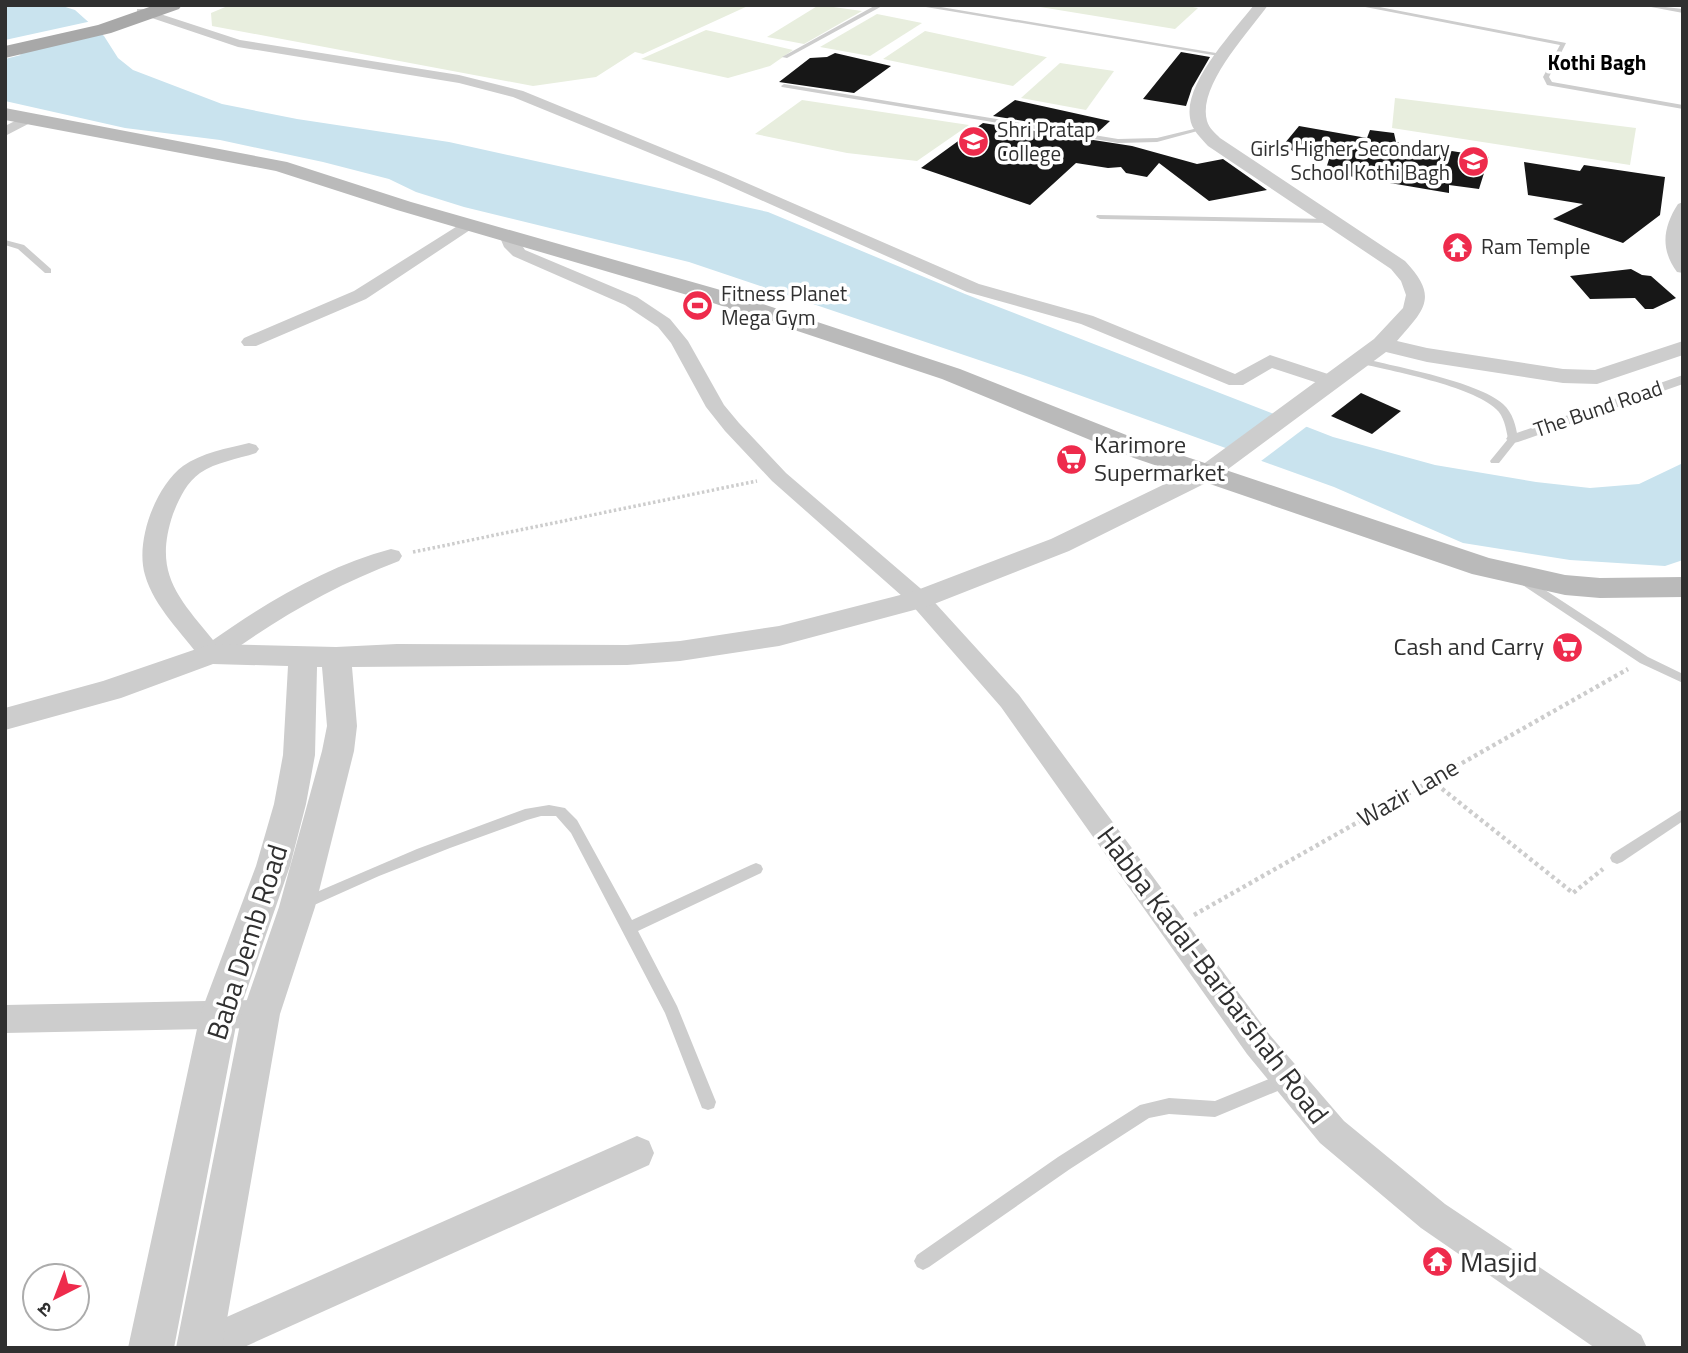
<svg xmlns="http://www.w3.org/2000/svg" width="1688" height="1353" viewBox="0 0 1688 1353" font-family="'Titillium Web','Noto Sans Devanagari',sans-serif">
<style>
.green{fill:#e8eede}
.water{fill:#c9e3ee}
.pier{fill:#fff}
.building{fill:#171717}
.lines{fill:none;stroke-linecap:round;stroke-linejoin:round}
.path-far1{stroke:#cdcdcd;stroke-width:3.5;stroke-dasharray:2.5 2.5;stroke-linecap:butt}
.path{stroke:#cdcdcd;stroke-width:4.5;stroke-dasharray:3.5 3.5;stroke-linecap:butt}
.service{fill:#cdcdcd;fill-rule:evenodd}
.pedestrian{fill:#cdcdcd;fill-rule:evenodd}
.minor{fill:#cdcdcd;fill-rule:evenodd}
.tertiary{fill:#cdcdcd;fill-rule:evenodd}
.secondary{fill:#bababa;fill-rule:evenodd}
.primary{fill:#a8a8a8;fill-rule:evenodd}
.labels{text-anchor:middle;stroke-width:7;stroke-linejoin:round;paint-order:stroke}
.far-neighbourhood-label{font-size:21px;font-weight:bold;fill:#000;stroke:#fff}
.far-poi-label{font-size:21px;fill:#303030;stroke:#fff;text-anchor:start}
.far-street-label{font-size:21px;fill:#303030;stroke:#fff}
.poi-label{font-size:24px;fill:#303030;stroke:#fff;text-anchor:start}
.street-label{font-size:24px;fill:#303030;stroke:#fff}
.near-street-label{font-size:28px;fill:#303030;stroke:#fff}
.near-poi-label{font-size:28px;fill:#303030;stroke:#fff;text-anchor:start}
</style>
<rect width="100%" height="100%" fill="#fff"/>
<g class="green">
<polygon points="230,5 750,5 643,54 635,52 596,77 533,86 212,26 211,13"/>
<polygon points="819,5 862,11 804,44 767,37"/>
<polygon points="1028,5 1182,5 1198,8 1175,29"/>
<polygon points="877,14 922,23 870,56 820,47"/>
<polygon points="706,30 793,50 770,66 728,78 641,59"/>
<polygon points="925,31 1046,57 1047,57 1013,86 883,59"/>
<polygon points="1060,63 1114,71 1086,110 1021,98"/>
<polygon points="1395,98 1636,128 1630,165 1392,128"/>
<polygon points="802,100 969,125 917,161 847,153 755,134"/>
</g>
<polygon class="water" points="5,5 59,5 75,10 104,36 118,58 133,70 222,104 297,119 449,142 768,212 965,294 1333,437 1435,465 1536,482 1590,488 1639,484 1683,463 1683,560 1665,566 1570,560 1463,543 1334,487 1029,377 689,262 464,207 416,192 389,179 323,162 220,140 125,128 5,101 5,59 21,55 5,44"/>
<g class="pier">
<polygon points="92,21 104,32 5,48 5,40"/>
<polygon points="1277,411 1310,424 1257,464 1222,451"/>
</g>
<g class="building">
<polygon points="1181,52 1210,57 1192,88 1186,106 1143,99"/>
<polygon points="835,53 891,66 854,93 779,82 810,58 827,57"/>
<polygon points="1015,100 1110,121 1097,133 993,116"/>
<polygon points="983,123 1132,146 1197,164 1223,159 1267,190 1209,201 1159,163 1147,177 1126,173 1121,167 1108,168 1076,163 1030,205 921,168"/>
<polygon points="1299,126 1367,138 1370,130 1394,133 1396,142 1489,157 1479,189 1449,185 1449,193 1325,172 1330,156 1280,149"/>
<polygon points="1524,162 1580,171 1584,165 1665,177 1660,215 1623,243 1553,219 1583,204 1528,195"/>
<polygon points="1631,269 1642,275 1651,276 1676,298 1653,309 1645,309 1635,298 1590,299 1570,276"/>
<polygon points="1361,393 1401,411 1372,434 1331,416"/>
</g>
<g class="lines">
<polyline class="path-far1" points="413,552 757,481"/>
<g class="path">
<polyline points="1431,780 1573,893 1603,869"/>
<polyline points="1194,915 1628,669"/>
</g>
<g class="service">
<polygon points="876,5 884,5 787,58 782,57"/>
<polygon points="914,5 929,5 1228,55 1225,57"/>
<polygon points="1322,5 1346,5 1343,7"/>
<polygon points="1355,5 1369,5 1566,43 1549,77 1552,82 1683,105 1683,109 1547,85 1543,77 1560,45"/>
<polygon points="1648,5 1683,9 1683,13 1651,7"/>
<polygon points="784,84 1118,139 1157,138 1202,127 1205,129 1157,142 1118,143 782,87 781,86"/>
<polygon points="1097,215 1332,219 1336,221 1332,223 1100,219 1096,217"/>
<polygon points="5,240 24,245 51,269 51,273 45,273 18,249 5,245"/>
<path d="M1361,358C1396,367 1477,381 1503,404C1513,413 1516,426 1518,439L1499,463H1491L1490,461L1508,439C1506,428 1504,416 1496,409C1472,386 1392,371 1358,363L1356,361Z"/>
<polygon points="1522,575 1648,657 1683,674 1683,683 1640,663 1518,582 1516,579"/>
<polygon points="549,805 565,808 577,820 632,920 751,865 756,863 761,865 763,869 761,873 638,931 677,1006 716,1102 714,1108 708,1110 702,1108 665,1013 571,833 556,816 541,816 527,820 450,848 379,876 303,910 298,908 296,904 298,900 417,849 525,809"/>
<polygon points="1683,809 1683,821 1622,862 1617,864 1612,862 1610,858 1612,854"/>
<polygon points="1286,1072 1292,1075 1294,1080 1292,1085 1215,1117 1169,1114 1149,1118 1070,1169 929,1267 923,1270 917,1267 914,1261 917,1255 1058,1157 1140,1105 1169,1098 1215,1101"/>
</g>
<polygon class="pedestrian" points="1683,375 1683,384 1518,442 1513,443 1506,439 1508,436"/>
<g class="minor">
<polygon points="137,9 145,9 240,40 459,75 523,91 726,174 979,284 1093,316 1235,374 1270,355 1337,377 1339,381 1330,387 1272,368 1243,385 1229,385 1081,324 967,292 716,180 513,97 459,83 238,47 137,13"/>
<polygon points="27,115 32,116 32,122 5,136 5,126"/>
<path d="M1683,202L1681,238L1683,273L1677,272C1660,249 1663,227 1678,204Z"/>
<polygon points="467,220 473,222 475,225 473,228 366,299 256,346 244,346 241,342 244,338 354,291"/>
<polygon points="507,230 513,232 525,250 637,297 670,319 688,341 724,405 739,423 786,473 927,594 1019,695 1269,1034 1344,1121 1445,1204 1641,1335 1647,1348 1595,1348 1421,1228 1320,1143 1247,1054 1001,707 911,604 772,481 725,431 706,407 671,343 658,327 625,305 513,256 504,247 499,235"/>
<path d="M249,443L256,445L259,449L256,453C238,459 216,462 200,473C186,483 179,499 173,514C153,573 178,597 213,640C267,602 327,566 391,549L399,551L402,556L399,561C333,586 276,619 220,660L211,663L202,660C183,634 154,607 145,575C135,542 155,487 183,466C201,453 228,448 249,443Z"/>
<polygon points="261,1000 272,1004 277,1014 272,1024 261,1028 5,1033 5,1005"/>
<polygon points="637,1136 649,1141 654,1153 649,1165 242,1348 180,1348 186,1335"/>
</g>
<path class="tertiary" d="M1254,5H1268C1249,32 1197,86 1207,121C1209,128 1215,133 1220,138L1405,261C1439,297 1425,309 1397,341L1427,348L1563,369L1595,370L1683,341V355L1597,384L1563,383L1427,362L1386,352L1216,478L1069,551L929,606L779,646L680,661L627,665L352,667L357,726L354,751L315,907L280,1014L222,1348H176L242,1014L279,907L322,751L327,726L322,667H317L315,755L306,804L290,866L238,1015L174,1348H128L200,1015L256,866L274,804L283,755L288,666L213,664L121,698L5,730V708L103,681L211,644L336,647L397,644L627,645L680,641L779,626L912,592L1051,539L1198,468L1374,339L1403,308L1406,295L1401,281L1391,269L1208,146C1201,138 1191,129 1190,118C1184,83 1233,32 1254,5Z"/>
<polygon class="secondary" points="5,108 287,162 411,202 717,289 960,369 1154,446 1489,558 1565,575 1600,578 1683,577 1683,597 1600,598 1565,595 1472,574 1134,458 942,379 701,299 397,210 276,171 5,120"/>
<polygon class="primary" points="155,5 182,5 179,9 111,33 5,58 5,46 98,25"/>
</g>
<defs>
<symbol id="university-disc" viewBox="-11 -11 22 22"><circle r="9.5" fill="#ee2b4c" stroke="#fff"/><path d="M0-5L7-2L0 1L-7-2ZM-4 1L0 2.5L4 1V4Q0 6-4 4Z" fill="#fff"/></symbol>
<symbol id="school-disc" viewBox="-11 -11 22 22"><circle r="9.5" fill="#ee2b4c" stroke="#fff"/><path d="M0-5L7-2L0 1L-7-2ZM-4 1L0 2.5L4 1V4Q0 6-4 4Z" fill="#fff"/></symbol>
<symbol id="temple-disc" viewBox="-11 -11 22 22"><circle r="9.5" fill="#ee2b4c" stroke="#fff"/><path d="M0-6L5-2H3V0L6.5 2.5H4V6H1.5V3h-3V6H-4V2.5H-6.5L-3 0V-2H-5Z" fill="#fff"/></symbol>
<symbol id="stadium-disc" viewBox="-11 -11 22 22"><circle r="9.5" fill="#ee2b4c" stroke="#fff"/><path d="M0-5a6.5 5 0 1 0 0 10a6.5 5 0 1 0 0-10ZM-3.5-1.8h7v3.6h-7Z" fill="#fff"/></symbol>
<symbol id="supermarket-disc" viewBox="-11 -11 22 22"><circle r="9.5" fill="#ee2b4c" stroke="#fff"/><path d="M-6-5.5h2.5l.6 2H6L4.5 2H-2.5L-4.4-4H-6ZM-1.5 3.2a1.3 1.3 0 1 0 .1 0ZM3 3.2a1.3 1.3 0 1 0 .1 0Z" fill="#fff"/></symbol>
</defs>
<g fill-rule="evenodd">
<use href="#university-disc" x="956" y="124" width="35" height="35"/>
<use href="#school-disc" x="1456" y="144" width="35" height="35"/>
<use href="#temple-disc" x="1440" y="230" width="35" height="35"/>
<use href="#stadium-disc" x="680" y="288" width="35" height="35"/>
<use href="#supermarket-disc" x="1054" y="442" width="35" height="35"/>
<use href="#supermarket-disc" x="1550" y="630" width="35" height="35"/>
<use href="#temple-disc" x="1420" y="1244" width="35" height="35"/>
</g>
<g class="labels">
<g class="far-neighbourhood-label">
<text x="1597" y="70">Kothi Bagh</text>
</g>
<g class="far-poi-label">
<text x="997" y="137">Shri Pratap<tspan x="997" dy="24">College</tspan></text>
<text x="1450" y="156" text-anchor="end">Girls Higher Secondary<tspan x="1450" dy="24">School Kothi Bagh</tspan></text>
<text x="1481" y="254">Ram Temple</text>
<text x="721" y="301">Fitness Planet<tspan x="721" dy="24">Mega Gym</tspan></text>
</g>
<g class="far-street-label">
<text transform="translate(1598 409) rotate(-19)" y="7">The Bund Road</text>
</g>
<g class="poi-label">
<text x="1094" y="453">Karimore<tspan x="1094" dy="28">Supermarket</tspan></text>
<text x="1544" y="655" text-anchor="end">Cash and Carry</text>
</g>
<g class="street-label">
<text transform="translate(1408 793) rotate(-30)" y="8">Wazir Lane</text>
</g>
<g class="near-street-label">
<text transform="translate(247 942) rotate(-72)" y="10">Baba Demb Road</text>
<text transform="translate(1213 975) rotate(53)" y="10">Habba Kadal-Barbarshah Road</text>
</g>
<g class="near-poi-label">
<text x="1460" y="1272">Masjid</text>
</g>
</g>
<rect width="1688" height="1353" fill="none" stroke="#303030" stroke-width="14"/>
<g transform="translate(56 1297) rotate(222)"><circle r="33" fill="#ffffff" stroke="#acacac" stroke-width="2"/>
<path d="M0-5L12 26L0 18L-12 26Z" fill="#ee2b4c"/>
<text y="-10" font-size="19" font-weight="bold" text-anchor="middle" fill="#303030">उ</text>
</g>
</svg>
